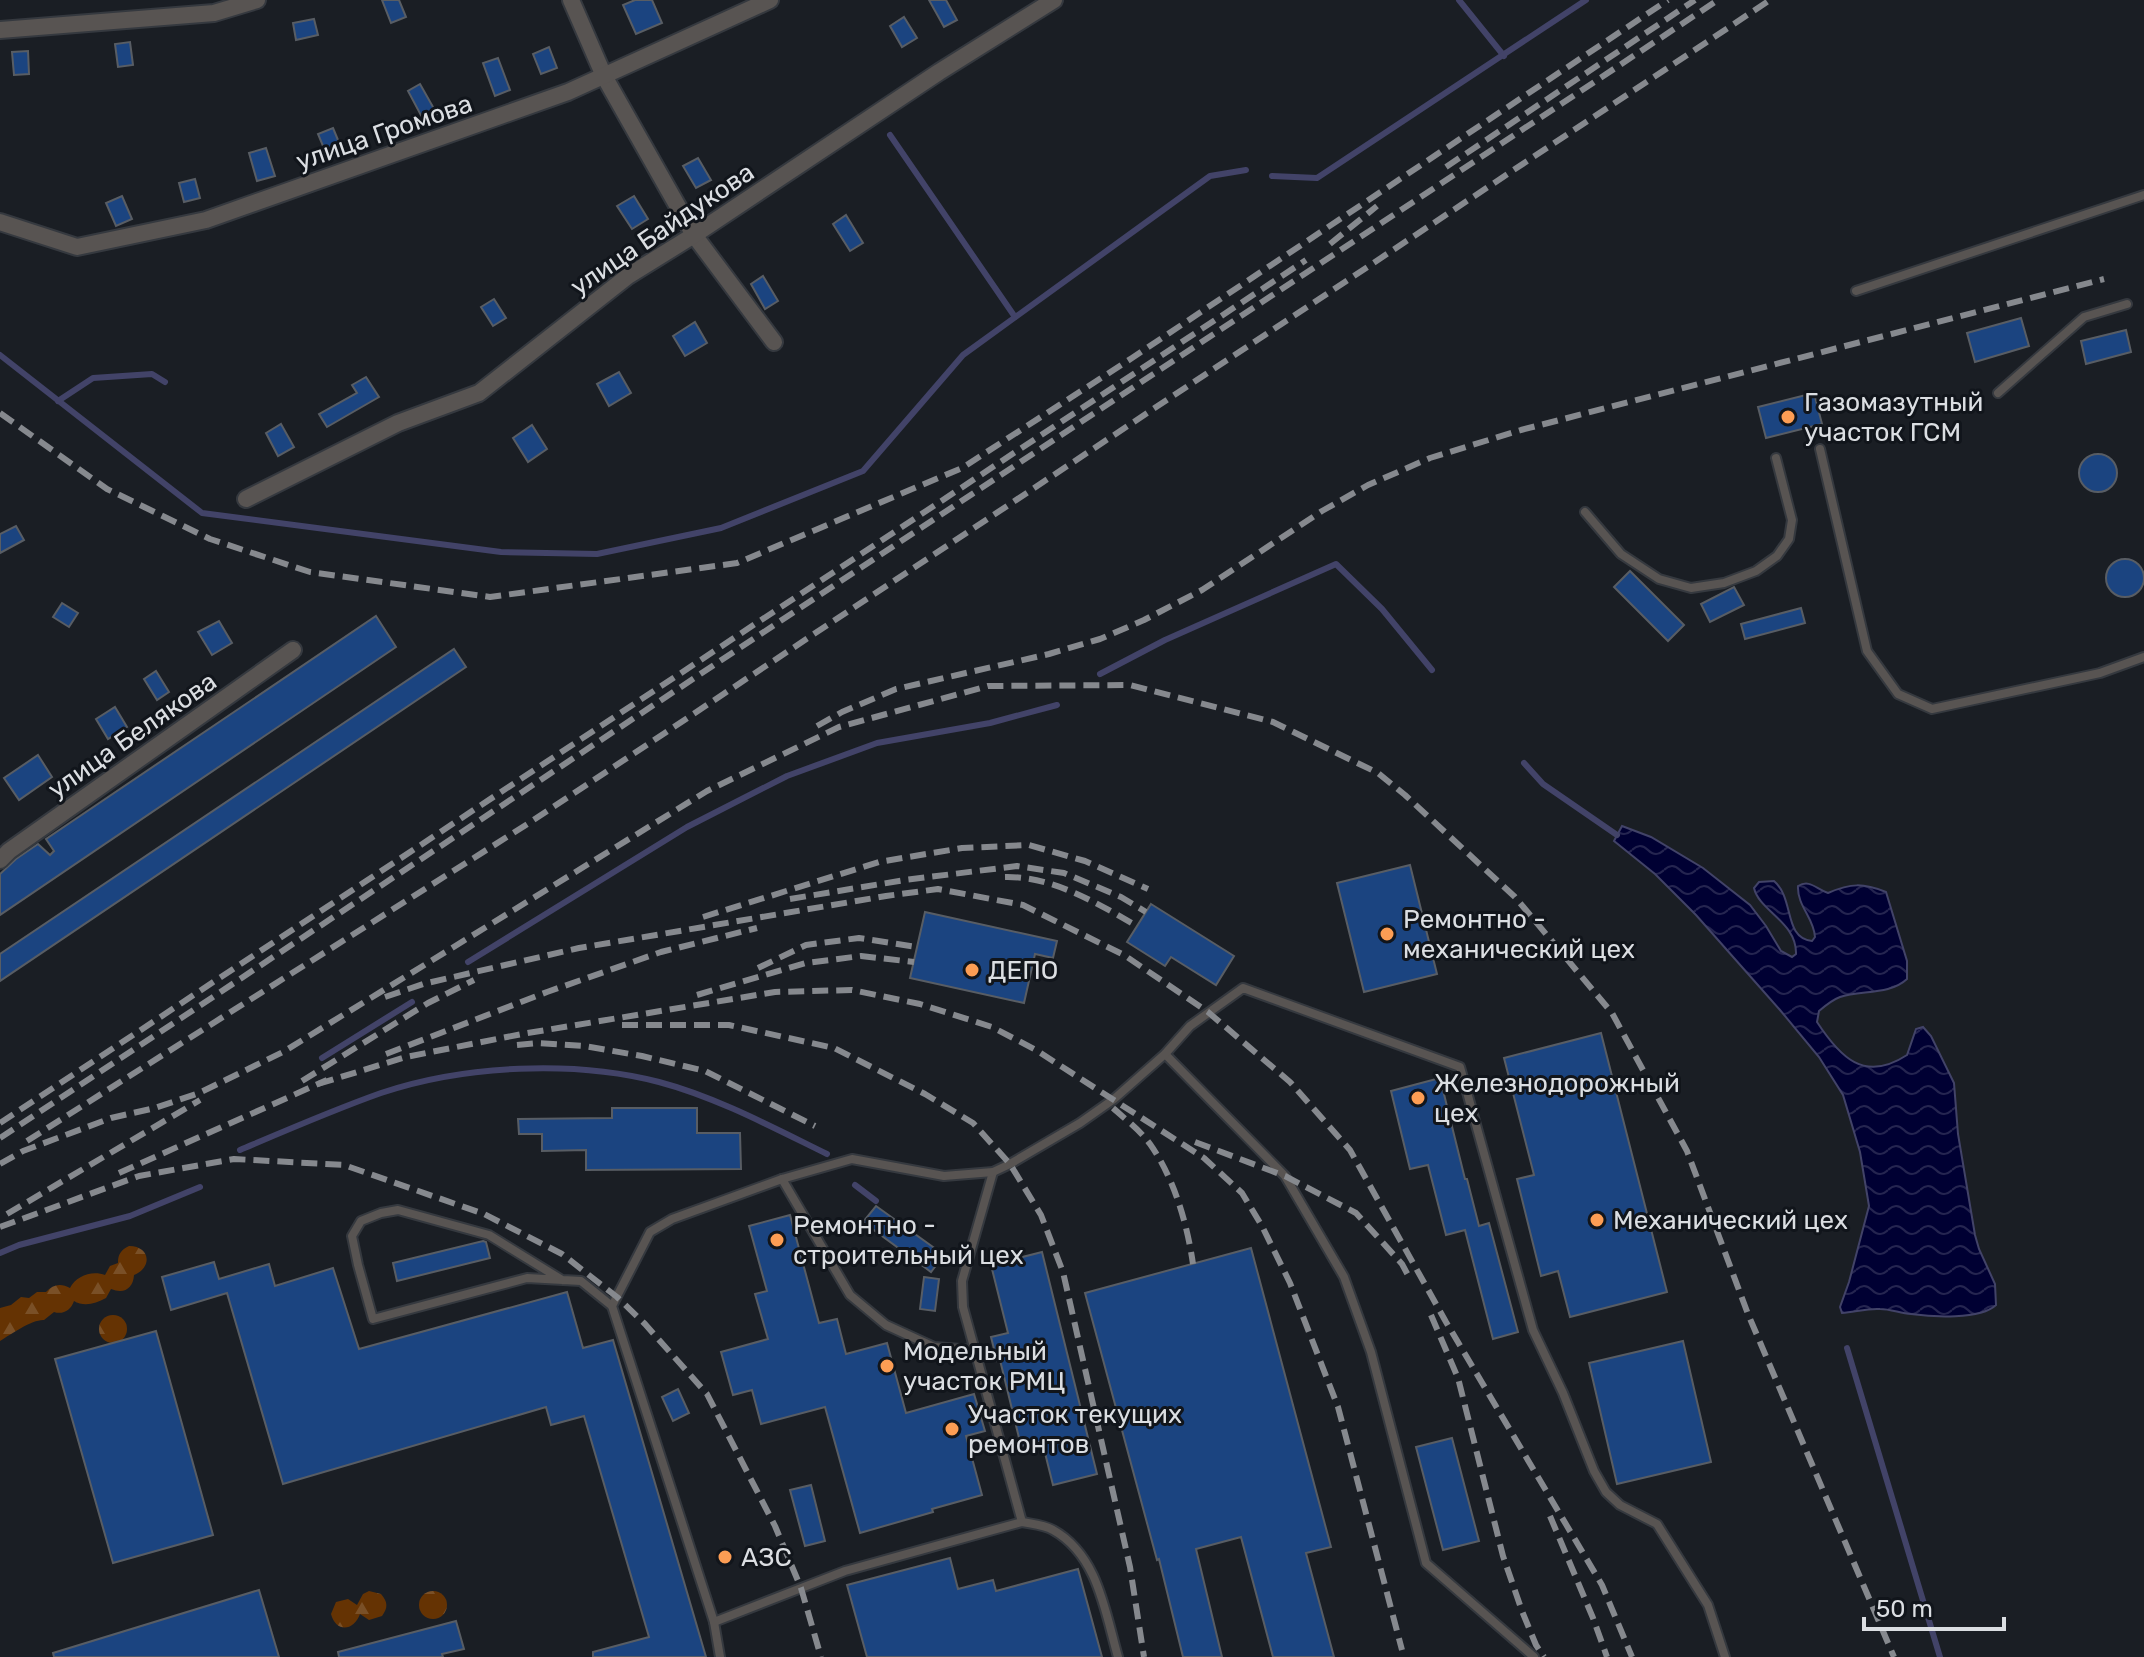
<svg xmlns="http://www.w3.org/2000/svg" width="2144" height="1657" viewBox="0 0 2144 1657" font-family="Rubik,sans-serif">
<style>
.forest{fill:url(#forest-firs)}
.water{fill:url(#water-waves);stroke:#424368;stroke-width:2}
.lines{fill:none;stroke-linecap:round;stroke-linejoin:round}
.stream{stroke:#424368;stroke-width:6}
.building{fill:#1b4480;stroke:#585d64;stroke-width:2}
.lane-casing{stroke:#35393f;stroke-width:12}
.street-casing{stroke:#35393f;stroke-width:20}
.lane{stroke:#585452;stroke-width:8}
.street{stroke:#585452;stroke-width:16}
.rail{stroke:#86898e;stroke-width:6;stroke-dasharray:16 8;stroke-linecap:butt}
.poi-dot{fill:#fc9d54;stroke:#11151b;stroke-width:3}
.labels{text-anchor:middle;stroke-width:6;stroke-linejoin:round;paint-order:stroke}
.street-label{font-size:26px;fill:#dbdee2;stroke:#11151b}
.poi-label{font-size:26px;fill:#dbdee2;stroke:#11151b;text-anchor:start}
</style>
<defs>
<pattern id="forest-firs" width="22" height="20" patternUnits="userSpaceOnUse" patternTransform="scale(2)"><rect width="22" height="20" fill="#653303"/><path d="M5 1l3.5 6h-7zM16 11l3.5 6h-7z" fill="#7a5027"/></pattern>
<pattern id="water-waves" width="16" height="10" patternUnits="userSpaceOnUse" patternTransform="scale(2)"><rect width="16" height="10" fill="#003"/><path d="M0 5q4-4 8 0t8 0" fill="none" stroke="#252550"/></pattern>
</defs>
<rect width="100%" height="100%" fill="#1a1e24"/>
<g class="forest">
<path d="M129,1246C150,1246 153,1267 134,1275C133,1289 124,1294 111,1289L106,1298C95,1304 84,1307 74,1301C71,1310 63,1315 54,1312L44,1320C33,1319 11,1334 0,1341V1308L11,1305L21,1297L29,1298L37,1292H46C53,1284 61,1283 70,1288C76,1276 92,1270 105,1275L110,1266L118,1263C118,1254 121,1250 129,1246Z"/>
<circle cx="113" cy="1329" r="14"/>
<circle cx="433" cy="1605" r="14"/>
<path d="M369,1591L381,1594C388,1602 388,1608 382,1616L369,1620L360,1614C354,1631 336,1633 331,1614L336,1602L348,1599L357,1605L363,1594Z"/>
</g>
<path class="water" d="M1622,826L1651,837L1703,868L1750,905L1766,926L1781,951L1792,957L1796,954C1797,922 1759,911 1754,888L1759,882L1774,881C1795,899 1783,938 1812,941L1815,937C1814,918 1797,906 1798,886C1810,879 1816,889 1828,893C1851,883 1863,883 1886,892L1907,961V979C1890,995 1861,990 1840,997C1832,1000 1826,1005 1819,1011L1817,1022C1840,1057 1864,1083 1907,1055L1916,1029L1923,1027L1931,1036L1954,1083L1958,1134L1975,1235L1979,1249L1995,1284L1996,1305C1980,1320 1932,1317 1911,1314C1900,1313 1890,1309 1880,1309C1868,1308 1855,1312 1842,1313L1840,1307L1849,1282L1869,1206L1860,1152L1843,1095L1819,1057L1780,1010L1696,915L1655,874L1614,841Z"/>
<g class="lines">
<g class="stream">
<polyline points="1459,0 1504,56"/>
<polyline points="890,135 1015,317"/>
<polyline points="1272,176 1317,178 1586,0"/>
<polyline points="0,355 202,513 501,552 597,554 721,528 863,471 963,355 1210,176 1246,170"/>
<polyline points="58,401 93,378 152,374 165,382"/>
<polyline points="1100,674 1165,640 1336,564 1382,609 1432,670"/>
<polyline points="1524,763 1543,784 1617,835"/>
<polyline points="468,962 687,827 787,776 877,743 990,723 1057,705"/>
<polyline points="322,1058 412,1002"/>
<path d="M240,1150C287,1130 333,1110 381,1093C464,1065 574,1060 659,1082C716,1097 774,1128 827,1154"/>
<polyline points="855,1185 876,1201"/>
<polyline points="0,1253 19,1245 130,1216 200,1187"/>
<polyline points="1847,1348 1940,1657"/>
</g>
</g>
<g class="building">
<polygon points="382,0 399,0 406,17 391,23"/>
<polygon points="635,0 652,0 662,23 636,34 623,5"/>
<polygon points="929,0 946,0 957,20 944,27"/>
<polygon points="904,17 917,38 902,47 890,26"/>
<polygon points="314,19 318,35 296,40 293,23"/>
<polygon points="130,42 133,65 118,67 115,44"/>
<polygon points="549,47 557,68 541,74 533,54"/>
<polygon points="28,51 29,74 14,75 12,52"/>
<polygon points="498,58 510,90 495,96 483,63"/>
<polygon points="420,84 437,114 424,121 408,91"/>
<polygon points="333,128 343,152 328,158 318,134"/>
<polygon points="266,148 275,176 257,181 249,153"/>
<polygon points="698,158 711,180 696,188 683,166"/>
<polygon points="195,179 200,198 184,202 179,183"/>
<polygon points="122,196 132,219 116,226 106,203"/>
<polygon points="634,196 648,219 632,229 617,206"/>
<polygon points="846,215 863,243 850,251 833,224"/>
<polygon points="763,276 778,301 765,309 751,284"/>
<polygon points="494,299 506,318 493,326 481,307"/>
<polygon points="2021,318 2029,346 1975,362 1967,333"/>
<polygon points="695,322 707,343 685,356 673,336"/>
<polygon points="2126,330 2131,352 2086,364 2081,341"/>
<polygon points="619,372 631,393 609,406 597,384"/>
<polygon points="366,377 379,397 327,427 319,414 357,393 352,385"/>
<polygon points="1814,393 1822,424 1766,438 1758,407"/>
<polygon points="281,424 294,447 278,456 266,433"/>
<polygon points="532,425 547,449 528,462 513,438"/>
<circle cx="2098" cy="473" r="19"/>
<polygon points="16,526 24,540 0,553 0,534"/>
<circle cx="2125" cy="578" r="19"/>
<polygon points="1630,571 1684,625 1668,641 1614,587"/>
<polygon points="1734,587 1744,605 1710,622 1701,604"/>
<polygon points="62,603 78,613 69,627 53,617"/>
<polygon points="1801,608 1805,623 1745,639 1741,624"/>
<polygon points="376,616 396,647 0,915 0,874 16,859 38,844 50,855 54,851 46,839"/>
<polygon points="219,621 232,643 212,655 198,632"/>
<polygon points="454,649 466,667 0,981 0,954"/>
<polygon points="156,671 169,692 157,700 144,679"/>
<polygon points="115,707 127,727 108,739 96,719"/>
<polygon points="38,755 52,777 19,800 4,778"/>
<polygon points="1410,865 1437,974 1364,992 1337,883"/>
<polygon points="1151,904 1234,956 1216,985 1171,957 1165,966 1127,942"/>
<polygon points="925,912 1057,941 1053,958 1035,954 1024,1003 910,978"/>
<polygon points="1601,1033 1667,1292 1570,1317 1558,1271 1541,1276 1517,1179 1534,1175 1504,1058"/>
<polygon points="1440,1078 1465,1179 1467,1179 1479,1226 1489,1223 1518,1332 1493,1339 1465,1230 1446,1235 1428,1165 1410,1169 1391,1091"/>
<polygon points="612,1108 697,1108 697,1133 740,1133 741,1169 586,1170 586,1150 542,1151 542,1134 519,1134 518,1119 612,1118"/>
<polygon points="876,1206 944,1255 931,1272 863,1222"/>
<polygon points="790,1215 819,1323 837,1319 846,1354 887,1343 906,1413 974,1394 985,1431 966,1436 982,1495 932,1509 933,1512 860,1533 825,1407 761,1424 752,1390 733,1395 721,1352 768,1339 755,1294 767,1291 749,1226"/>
<polygon points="483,1241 486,1242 490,1258 397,1281 393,1263"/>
<polygon points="1251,1248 1331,1547 1306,1553 1334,1657 1273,1657 1241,1537 1196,1549 1222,1657 1183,1657 1159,1559 1157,1560 1085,1293"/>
<polygon points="1042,1252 1097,1474 1053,1485 1042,1441 1021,1446 1000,1360 997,1361 991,1337 1008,1333 991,1265"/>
<polygon points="214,1262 219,1279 269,1264 275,1286 333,1268 359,1349 567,1292 583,1348 613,1340 706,1657 593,1657 593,1652 649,1637 584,1416 551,1425 546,1407 283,1484 227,1293 171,1310 162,1277"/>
<polygon points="924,1277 939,1279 935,1311 920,1309"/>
<polygon points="156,1331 213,1535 113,1563 55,1359"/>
<polygon points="1683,1341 1711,1462 1617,1484 1589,1363"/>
<polygon points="678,1389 689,1413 673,1421 662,1397"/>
<polygon points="1452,1438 1479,1541 1443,1550 1416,1447"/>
<polygon points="811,1485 825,1541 805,1546 790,1490"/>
<polygon points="950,1558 958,1589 993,1580 996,1591 1078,1569 1102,1657 867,1657 847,1585"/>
<polygon points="259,1590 279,1657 54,1657 53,1653"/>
<polygon points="456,1621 464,1649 442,1654 443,1657 339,1657 338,1652"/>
</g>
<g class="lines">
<defs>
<g id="lane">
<polyline points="1856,291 2144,195"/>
<polyline points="1998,393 2084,317 2127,304"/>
<polyline points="1820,449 1867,651 1898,694 1932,709 2100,673 2144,657"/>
<polyline points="1585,512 1621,554 1659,579 1691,588 1724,583 1756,571 1777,556 1789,539 1792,520 1776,458"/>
<polyline points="1165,1054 1285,1176 1344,1277 1371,1352 1426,1563 1534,1657"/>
<polyline points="993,1172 962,1281 963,1307 1022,1522"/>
<polyline points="782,1179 850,1295 886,1325 934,1347 974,1350"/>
<polyline points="562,1280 489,1235 398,1210 381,1213 361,1221 352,1236 358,1265 373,1319 527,1278 581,1281 612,1306"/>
<path d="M714,1622L845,1571L1022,1522C1032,1524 1045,1525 1053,1530C1098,1555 1105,1612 1118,1657"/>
<polyline points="720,1657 714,1622 612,1306 650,1232 672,1219 782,1179 852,1159 944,1176 993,1172 1010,1164 1080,1123 1114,1099 1165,1054 1190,1026 1243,988 1460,1067 1533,1330 1563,1393 1594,1471 1606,1492 1620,1505 1657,1524 1708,1605 1725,1657"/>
</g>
<g id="street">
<polyline points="571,0 604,76 694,235 774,342"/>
<polyline points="0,30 214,13 257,0"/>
<polyline points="0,222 77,247 206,220 568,92 770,0"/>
<polyline points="246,499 398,423 479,393 628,276 694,235 939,72 1054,0"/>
<polyline points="0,860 9,851 293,650"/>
</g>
</defs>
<use href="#lane" class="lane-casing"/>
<use href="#street" class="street-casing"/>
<use href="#lane" class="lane"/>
<use href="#street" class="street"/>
<g class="rail">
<polyline points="1446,167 1695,0"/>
<polyline points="1330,244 1377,206"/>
<polyline points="0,413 107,489 210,539 310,572 490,597 737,563 962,468 1132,358 1668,0"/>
<polyline points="817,726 842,712 896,689 1049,654 1100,639 1144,620 1202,590 1322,511 1368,485 1430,458 1521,430 2104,279"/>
<path d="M1005,877C1052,876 1097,903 1137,926"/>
<polyline points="790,899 905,880 1017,866 1064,873 1121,897 1146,912"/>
<polyline points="703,917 879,862 962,848 1029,845 1085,861 1148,889"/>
<polyline points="758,968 806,945 859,938 917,947"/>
<polyline points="697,995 806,963 861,956 914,962"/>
<polyline points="385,997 423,984 579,948 886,896 938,889 1023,905 1124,955 1208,1012 1290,1082 1350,1150 1446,1322 1602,1585 1632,1657"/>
<polyline points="622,1025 729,1025 834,1048 925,1094 973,1123 1010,1164 1041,1215 1063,1272 1130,1567 1144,1657"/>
<polyline points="517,1045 538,1043 584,1046 642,1056 705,1071 815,1126"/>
<polyline points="386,1054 547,992 661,952 757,928"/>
<polyline points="302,1081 428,1003 474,980"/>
<polyline points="318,1084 406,1057 522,1034 775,992 852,990 920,1004 992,1027 1036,1050 1204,1158 1242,1193 1262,1226 1290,1283 1338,1407 1402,1650"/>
<path d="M1113,1108C1125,1119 1140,1130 1150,1144C1174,1178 1187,1223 1193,1264"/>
<polyline points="0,1123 1306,260"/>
<polyline points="0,1138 1718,0"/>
<polyline points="27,1141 529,823 1770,0"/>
<polyline points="1195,1142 1285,1176 1356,1213 1402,1264 1409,1277"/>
<polyline points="0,1164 23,1151 111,1118 155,1108 199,1093 283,1052 707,791 839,727 988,686 1130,685 1273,722 1378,773 1405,795 1515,897 1612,1013 1687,1151 1748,1314 1894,1657"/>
<polyline points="119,1173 327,1080"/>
<polyline points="7,1214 200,1100"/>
<polyline points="0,1227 139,1176 234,1159 344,1165 484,1214 562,1254 617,1297 645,1324 707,1394 775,1526 801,1588 821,1657"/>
<polyline points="1431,1315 1458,1378 1503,1556 1522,1611 1536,1645 1544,1657"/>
<polyline points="1550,1516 1593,1618 1607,1657"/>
</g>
</g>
<g class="poi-dot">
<circle cx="1788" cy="417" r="8"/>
<circle cx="1387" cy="934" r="8"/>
<circle cx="972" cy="970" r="8"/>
<circle cx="1418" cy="1098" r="8"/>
<circle cx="1597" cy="1220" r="8"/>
<circle cx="777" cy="1240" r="8"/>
<circle cx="887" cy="1366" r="8"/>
<circle cx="952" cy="1429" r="8"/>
<circle cx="725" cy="1557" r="8"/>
</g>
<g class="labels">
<g class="street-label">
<text transform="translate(384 132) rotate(-19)" y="9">улица Громова</text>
<text transform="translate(662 229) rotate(-34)" y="9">улица Байдукова</text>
<text transform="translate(132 735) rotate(-35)" y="9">улица Белякова</text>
</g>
<g class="poi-label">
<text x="1804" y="411">Газомазутный<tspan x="1804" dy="30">участок ГСМ</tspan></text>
<text x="1403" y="928">Ремонтно -<tspan x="1403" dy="30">механический цех</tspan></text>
<text x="988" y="979">ДЕПО</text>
<text x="1434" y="1092">Железнодорожный<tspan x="1434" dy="30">цех</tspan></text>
<text x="1613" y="1229">Механический цех</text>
<text x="793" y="1234">Ремонтно -<tspan x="793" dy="30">строительный цех</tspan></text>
<text x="903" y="1360">Модельный<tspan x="903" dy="30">участок РМЦ</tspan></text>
<text x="968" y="1423">Участок текущих<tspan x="968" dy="30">ремонтов</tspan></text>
<text x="741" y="1566">АЗС</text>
</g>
</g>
<path d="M1864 1617v12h140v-12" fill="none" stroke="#dbdee2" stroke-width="4"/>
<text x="1876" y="1617" font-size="24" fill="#dbdee2" stroke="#11151b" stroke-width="6" paint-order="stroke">50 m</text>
</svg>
